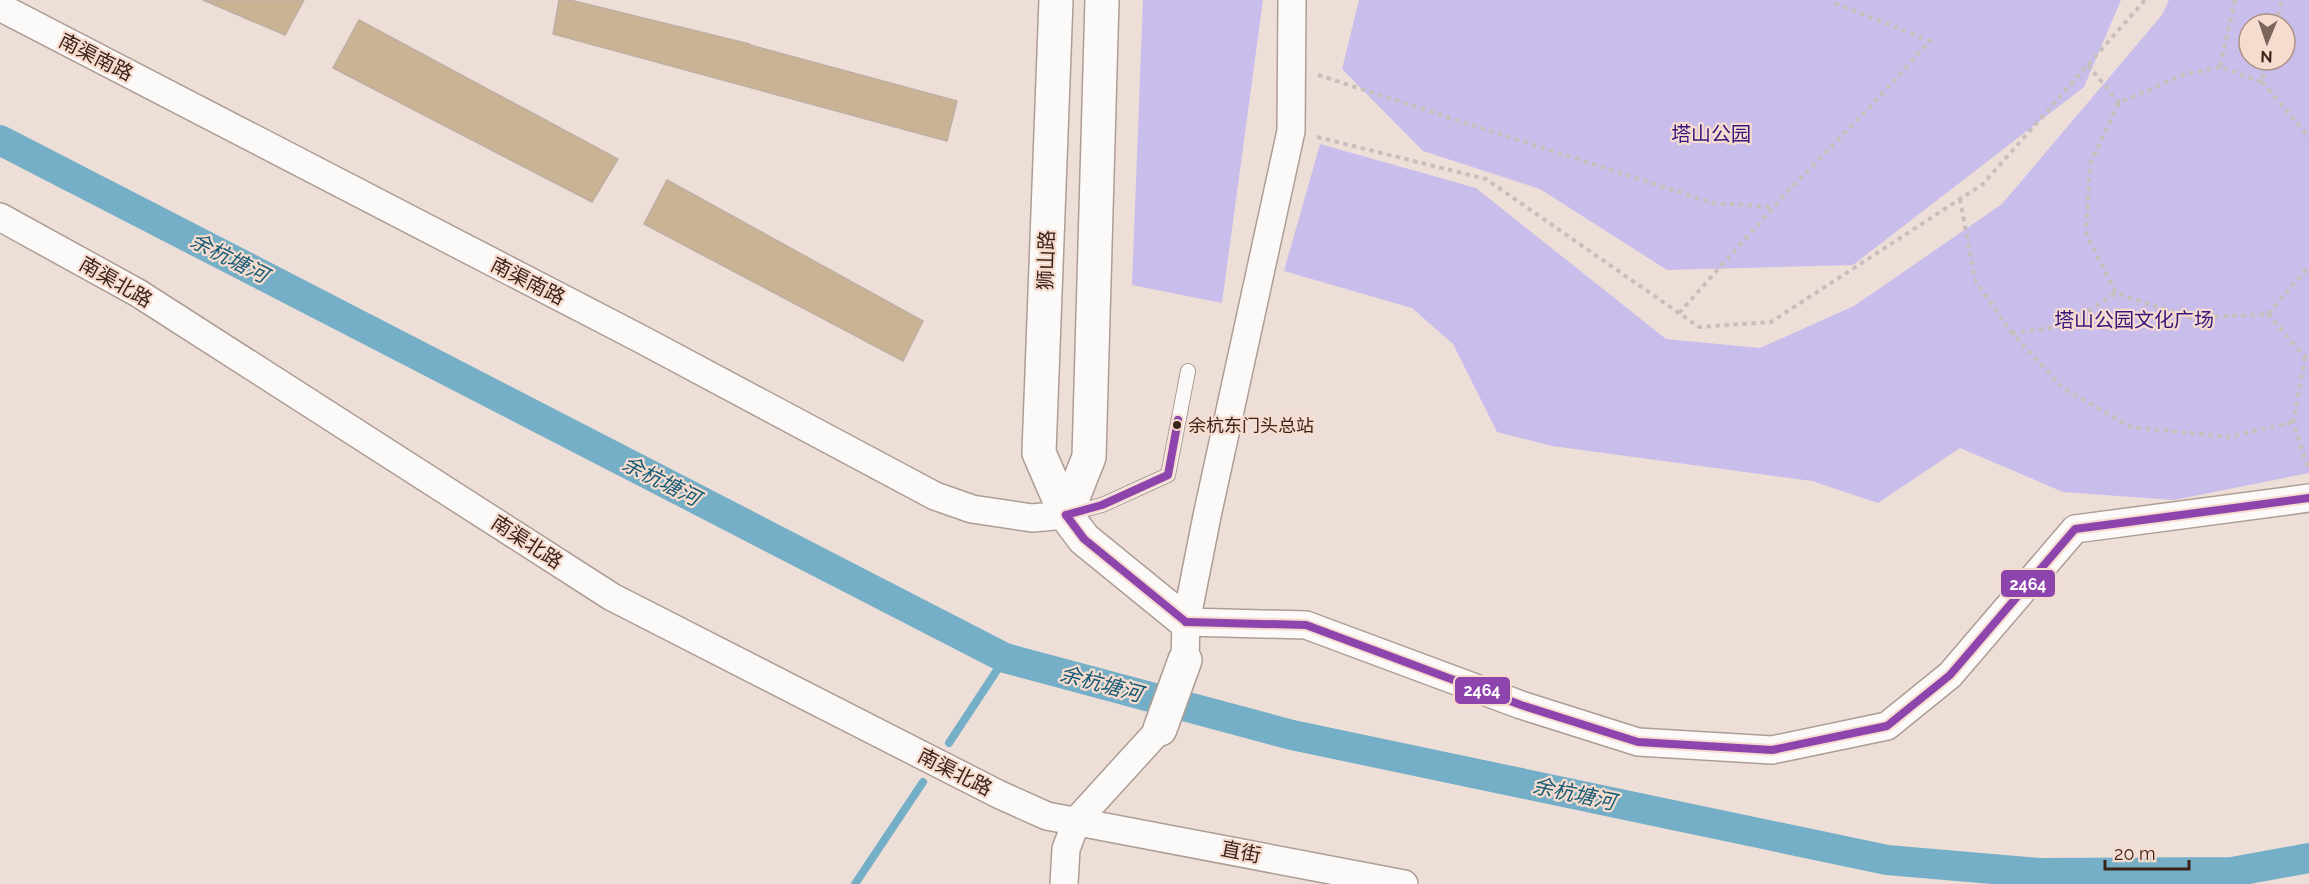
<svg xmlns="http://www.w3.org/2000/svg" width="2309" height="884" viewBox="0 0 2309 884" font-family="Raleway,'Noto Sans SC',sans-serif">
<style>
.green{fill:#c9bdeb;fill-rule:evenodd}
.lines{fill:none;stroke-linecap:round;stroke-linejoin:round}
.stream{stroke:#75afc7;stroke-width:8}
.canal{stroke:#75afc7;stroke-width:30}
.building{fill:#cab294;stroke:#beafa2;stroke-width:1.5}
.lane-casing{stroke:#ae9d94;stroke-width:16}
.street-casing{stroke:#ae9d94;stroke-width:30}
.secondary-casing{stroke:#ae9d94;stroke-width:36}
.path{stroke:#c8bfbc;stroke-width:4;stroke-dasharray:4.5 4.5;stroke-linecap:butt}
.lane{stroke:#fcfaf9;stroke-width:14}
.street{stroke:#fcfaf9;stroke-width:27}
.secondary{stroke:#fcfaf9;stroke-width:33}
.bus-1-casing{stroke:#f6dccf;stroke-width:12}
.bus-1{stroke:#8e44ad;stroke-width:8}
.bus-dot{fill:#3b2317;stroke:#f6dccf;stroke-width:2}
.labels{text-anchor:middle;stroke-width:4.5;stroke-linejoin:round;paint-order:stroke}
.bus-label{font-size:18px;fill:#3b2317;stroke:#f6dccf;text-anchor:start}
.street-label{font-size:20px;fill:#3b2317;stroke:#f6dccf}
.park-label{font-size:20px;fill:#36167d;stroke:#f6dccf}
.water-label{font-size:21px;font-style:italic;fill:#165c76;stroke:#f6dccf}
.line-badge{stroke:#f6dccf;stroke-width:2}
.badge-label{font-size:16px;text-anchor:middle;font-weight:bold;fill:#fff}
</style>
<rect width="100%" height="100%" fill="#eddfd8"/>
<g class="green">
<polygon points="1143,0 1263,0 1222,303 1132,285"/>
<polygon points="1359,0 2121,0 2084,87 1853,265 1667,270 1540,189 1423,151 1342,69"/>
<path d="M2169,0H2309V473L2174,500L2063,492L1960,448L1878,503L1812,481L1552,446L1497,432L1453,344L1412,308L1284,271L1320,144L1476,188L1666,339L1760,348L1854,306L2002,204L2162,15ZM2249,24H2285V60H2249Z"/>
</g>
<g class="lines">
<g class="stream">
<polyline points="949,743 1005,658"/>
<polyline points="855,884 923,782"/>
</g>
<polyline class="canal" points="0,140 1005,658 1292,735 1887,860 2039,873 2232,872 2309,858"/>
</g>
<g class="building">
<polygon points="203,0 304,0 285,35"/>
<polygon points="559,0 570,0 750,44 750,45 957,101 947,141 553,34"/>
<polygon points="359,20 618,159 592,202 333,68"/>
<polygon points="667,180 923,321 903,361 644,224"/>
</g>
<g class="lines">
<defs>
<polyline id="lane" points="1071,513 1102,505 1168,475 1188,371"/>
<g id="street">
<polyline points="0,7 639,338 935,496 972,509 1032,518 1066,515"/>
<polyline points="0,217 138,293 612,597 998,794 1047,816 1404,884"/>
<polyline points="1186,622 1306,625 1521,705 1638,742 1772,750 1887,726 1950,675 2075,529 2309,498"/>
<polyline points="1185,660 1186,622 1207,516 1291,131 1292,0"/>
<polyline points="1064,884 1066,849 1077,820 1160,729"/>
</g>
<g id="secondary">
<polyline points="1056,0 1039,453 1066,515 1084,539 1186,622"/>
<polyline points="1066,515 1089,457 1102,0"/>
<polyline points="1160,729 1185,660"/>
</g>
</defs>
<use href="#lane" class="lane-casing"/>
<use href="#street" class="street-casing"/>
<use href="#secondary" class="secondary-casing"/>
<g class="path">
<polyline points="2235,0 2220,67 2262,82 2267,60"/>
<polyline points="2276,24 2282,0"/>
<polyline points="2088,65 2119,103"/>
<polyline points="2220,67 2182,75 2119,103 2090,164 2086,233 2116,293 2191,318 2268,314 2309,266"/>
<polyline points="1318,75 1713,203 1774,207"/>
<polyline points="2262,82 2309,137"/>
<polyline points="1317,137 1486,179 1699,327 1771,322 1983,184 2145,0"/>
<polyline points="1960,199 1975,280 2012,333 2063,388 2131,427 2229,437 2293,422"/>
<polyline points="1679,313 1789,190 1871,106 1930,41 1835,3 1836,0"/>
<polyline points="2268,314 2305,357 2309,359"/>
<polyline points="2012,333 2065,326 2116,293"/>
<polyline points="2305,357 2293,422 2309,470"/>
</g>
<use href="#lane" class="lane"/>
<use href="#street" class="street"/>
<use href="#secondary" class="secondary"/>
<defs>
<g id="bus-1">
<polyline points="1066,515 1102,505 1168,475 1178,420"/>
<polyline points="1066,515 1084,539 1186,622"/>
<polyline points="1186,622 1306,625 1521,705 1638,742 1772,750 1887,726 1950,675 2075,529 2309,498"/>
</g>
</defs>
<use href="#bus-1" class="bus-1-casing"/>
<use href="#bus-1" class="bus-1"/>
</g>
<circle class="bus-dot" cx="1177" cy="425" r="5"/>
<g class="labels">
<g class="bus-label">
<text x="1188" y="432">余杭东门头总站</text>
</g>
<g class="street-label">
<text transform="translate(96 57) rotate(27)" y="7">南渠南路</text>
<text transform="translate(1046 260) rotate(-88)" y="7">狮山路</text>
<text transform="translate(528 281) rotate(27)" y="7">南渠南路</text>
<text transform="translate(116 282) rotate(30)" y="7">南渠北路</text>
<text transform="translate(527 542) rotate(33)" y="7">南渠北路</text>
<text transform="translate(955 772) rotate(27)" y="7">南渠北路</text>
<text transform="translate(1241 852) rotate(11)" y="7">直街</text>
</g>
<g class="park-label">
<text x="1711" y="141">塔山公园</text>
<text x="2134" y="327">塔山公园文化广场</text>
</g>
<g class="water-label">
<text transform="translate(229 258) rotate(27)" y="7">余杭塘河</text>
<text transform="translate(661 481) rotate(27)" y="7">余杭塘河</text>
<text transform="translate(1101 684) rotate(15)" y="7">余杭塘河</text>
<text transform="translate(1574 794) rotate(12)" y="7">余杭塘河</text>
</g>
</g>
<g class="line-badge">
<rect x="2000" y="569" width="56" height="29" rx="6" fill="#8e44ad"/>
<rect x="1454" y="676" width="57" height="29" rx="6" fill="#8e44ad"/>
</g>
<g class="badge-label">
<text x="2028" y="590">2464</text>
<text x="1482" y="696">2464</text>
</g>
<g transform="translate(2267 42) rotate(182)"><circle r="28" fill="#f6dccf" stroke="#ab9285" stroke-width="1.5"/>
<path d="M0-4.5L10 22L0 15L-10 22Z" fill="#79655b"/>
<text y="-9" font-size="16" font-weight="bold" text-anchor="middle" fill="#3b2317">N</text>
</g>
<path d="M2105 860v9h84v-9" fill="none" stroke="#3b2317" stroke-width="3"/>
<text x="2114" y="860" font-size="18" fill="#3b2317" stroke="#f6dccf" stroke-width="4.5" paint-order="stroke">20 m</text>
</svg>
